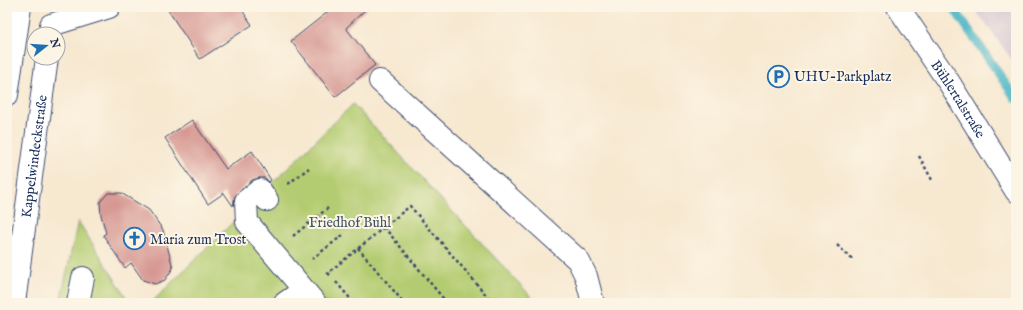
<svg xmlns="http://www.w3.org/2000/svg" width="1023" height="310" viewBox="0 0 1023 310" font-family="'IM FELL English',serif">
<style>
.industrial{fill:#cfbdcf}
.green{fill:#b4cc71;stroke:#687e68}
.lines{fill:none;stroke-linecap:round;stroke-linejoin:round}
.stream{stroke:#4ab5c6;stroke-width:9}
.building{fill:#d59691}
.minor-casing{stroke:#3c4b6f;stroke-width:24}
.path{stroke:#3c4b6f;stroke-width:2.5;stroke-dasharray:3 3;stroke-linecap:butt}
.minor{stroke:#fff;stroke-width:22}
.labels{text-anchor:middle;stroke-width:4;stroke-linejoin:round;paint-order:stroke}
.poi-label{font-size:14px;fill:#1b2f5e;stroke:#fcf5e5;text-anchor:start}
.street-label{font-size:14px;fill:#1b2f5e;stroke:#fcf5e5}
.park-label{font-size:14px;fill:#415663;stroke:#fcf5e5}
</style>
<rect width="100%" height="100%" fill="#fcf5e5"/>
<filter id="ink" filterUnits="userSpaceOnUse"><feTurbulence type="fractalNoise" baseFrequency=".025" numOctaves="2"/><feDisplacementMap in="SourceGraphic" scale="8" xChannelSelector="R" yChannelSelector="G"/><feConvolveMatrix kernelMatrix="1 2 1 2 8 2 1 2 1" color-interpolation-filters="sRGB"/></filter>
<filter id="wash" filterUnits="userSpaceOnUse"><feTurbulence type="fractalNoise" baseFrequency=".012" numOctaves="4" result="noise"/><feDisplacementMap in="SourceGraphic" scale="16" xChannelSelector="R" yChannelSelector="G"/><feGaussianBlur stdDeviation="0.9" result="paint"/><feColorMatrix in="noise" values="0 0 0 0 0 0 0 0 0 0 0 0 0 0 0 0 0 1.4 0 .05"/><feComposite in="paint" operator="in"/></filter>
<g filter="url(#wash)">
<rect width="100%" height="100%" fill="#f7e8d0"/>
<polygon class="industrial" points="973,7 1016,7 1016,65"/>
<g class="green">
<polygon points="353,104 537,303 151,303"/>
<polygon points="78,221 130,303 60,303"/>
</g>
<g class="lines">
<polyline class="stream" points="953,7 1016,99"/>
</g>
<g id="blocks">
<g class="building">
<polygon points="166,7 240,7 252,25 200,59"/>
<polygon points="334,7 368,7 346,28 375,65 335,97 291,41"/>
<polygon points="192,120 226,169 252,151 271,180 269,182 265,178 259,178 252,180 235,196 233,206 224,193 208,204 165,138"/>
<polygon points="108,193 121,193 149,210 163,230 173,268 165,280 155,284 143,280 131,263 125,268 103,235 106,233 101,215 100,202"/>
</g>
</g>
</g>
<g filter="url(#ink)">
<use href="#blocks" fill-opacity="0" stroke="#3c4b6f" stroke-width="1"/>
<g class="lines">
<defs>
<g id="minor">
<path id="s1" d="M898,7L950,84L1016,191"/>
<polyline points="51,25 109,7"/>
<polyline points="380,81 578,260 586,276 593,303"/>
<polyline points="7,95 20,7"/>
<polyline points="267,200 260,190 246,201 247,222 315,303"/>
<path id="s2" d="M14,303L47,58"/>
<polyline points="78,303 83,278"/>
<polyline points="285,303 304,290"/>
</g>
</defs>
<use href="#minor" class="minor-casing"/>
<g class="path">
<polyline points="919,156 932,180"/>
<polyline points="288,184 309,168"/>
<polyline points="384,227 447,303"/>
<polyline points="293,236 328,208"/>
<polyline points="837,245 852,259"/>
<polyline points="358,248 404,303"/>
<polyline points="312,259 343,235"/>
<polyline points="330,275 328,273 410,206 493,303"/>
<polyline points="336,282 354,303"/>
</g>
<use href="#minor" class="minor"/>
</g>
</g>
<defs>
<symbol id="parking-ring" viewBox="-11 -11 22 22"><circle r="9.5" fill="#fcf5e5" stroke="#1f6fb2" stroke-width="1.5"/><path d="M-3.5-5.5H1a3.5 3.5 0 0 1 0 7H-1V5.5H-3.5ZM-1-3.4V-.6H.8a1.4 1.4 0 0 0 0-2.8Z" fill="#1f6fb2"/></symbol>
<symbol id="church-ring" viewBox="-11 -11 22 22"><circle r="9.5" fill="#fcf5e5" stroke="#1f6fb2" stroke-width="1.5"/><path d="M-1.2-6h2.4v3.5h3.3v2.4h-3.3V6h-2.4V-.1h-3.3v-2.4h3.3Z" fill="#1f6fb2"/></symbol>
</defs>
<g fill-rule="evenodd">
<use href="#parking-ring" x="766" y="64" width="25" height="25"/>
<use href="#church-ring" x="122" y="226" width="25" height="25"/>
</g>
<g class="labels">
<g class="poi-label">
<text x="794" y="81">UHU-Parkplatz</text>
<text x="150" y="244">Maria zum Trost</text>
</g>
<g class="street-label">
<text dy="5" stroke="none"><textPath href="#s1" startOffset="110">Bühlertalstraße</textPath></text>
<text dy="5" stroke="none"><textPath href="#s2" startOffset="148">Kappelwindeckstraße</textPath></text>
</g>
<g class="park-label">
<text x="350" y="227">Friedhof Bühl</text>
</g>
</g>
<rect width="1023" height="310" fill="none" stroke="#fcf5e5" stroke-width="24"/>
<g transform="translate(46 46) rotate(73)"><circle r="19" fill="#fcf5e5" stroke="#a2a6af"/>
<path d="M0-3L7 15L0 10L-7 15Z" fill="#1f6fb2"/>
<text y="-6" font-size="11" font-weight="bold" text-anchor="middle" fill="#1b2f5e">N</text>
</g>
</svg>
